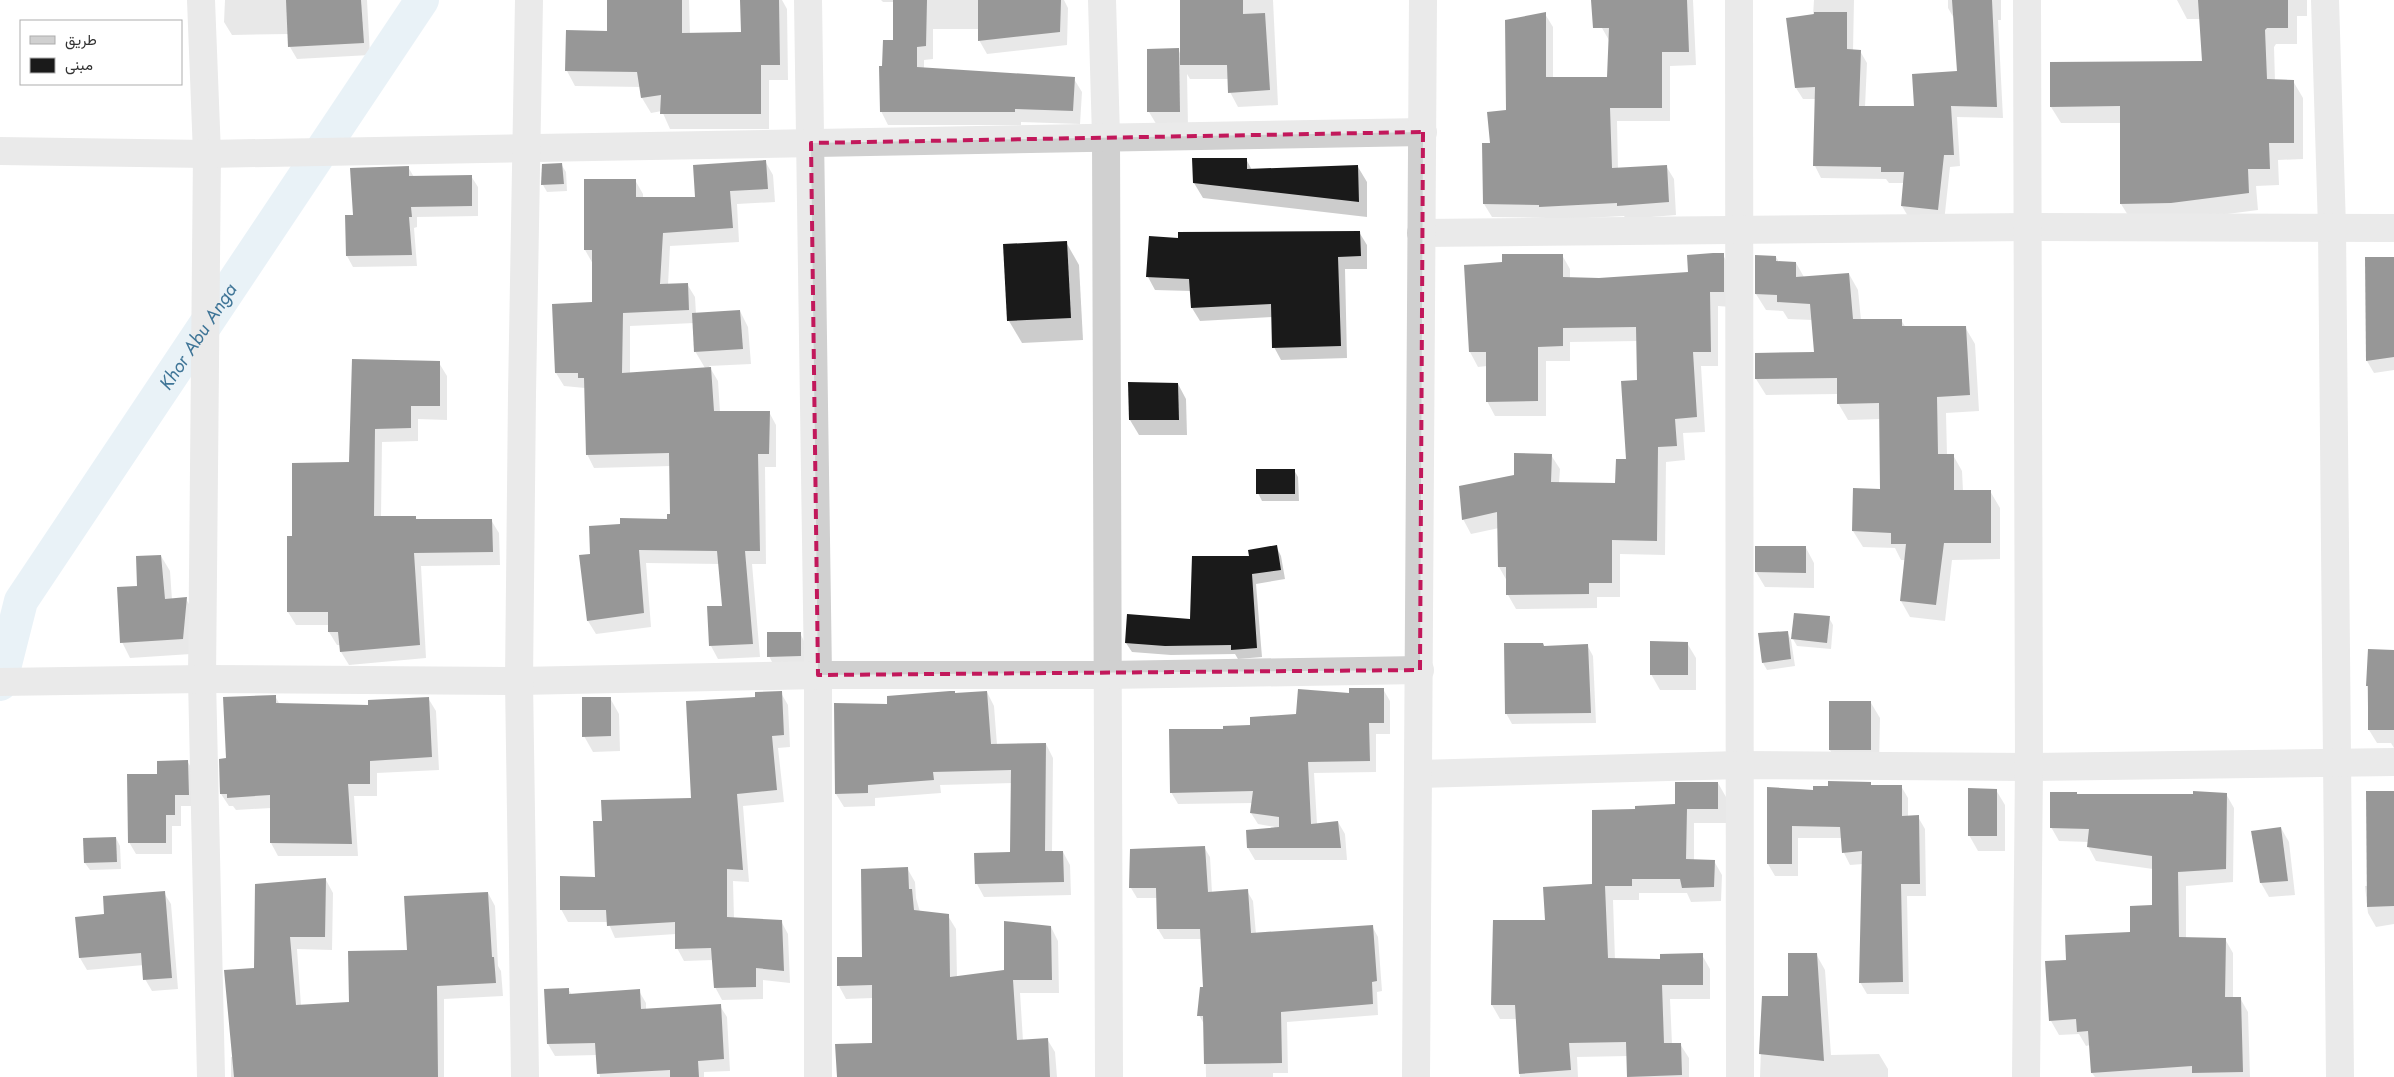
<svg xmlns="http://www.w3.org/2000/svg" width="2394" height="1077" viewBox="0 0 2394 1077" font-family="Jost,Vazirmatn,sans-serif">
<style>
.shadow{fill:#0003;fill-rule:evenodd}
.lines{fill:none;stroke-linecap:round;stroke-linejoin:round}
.canal{stroke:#cfe2ee;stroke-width:34}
.building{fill:#1a1a1a}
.minor{stroke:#d0d0d0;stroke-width:28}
.marked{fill:none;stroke:#c2185b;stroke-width:4;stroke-dasharray:10 6;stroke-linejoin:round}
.labels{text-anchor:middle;stroke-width:5;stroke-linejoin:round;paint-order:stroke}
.water-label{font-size:19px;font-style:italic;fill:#3f7597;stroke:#fff}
</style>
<rect width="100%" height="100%" fill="#fff"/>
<g class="shadow">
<polygon points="225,0 367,0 370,55 297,59 290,47 289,34 232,35 224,22"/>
<polygon points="608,0 689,0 690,34 742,34 742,0 782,0 787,9 788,80 769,80 769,129 670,129 662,111 651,113 642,98 641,87 575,86 567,71 608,32"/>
<polygon points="881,0 1064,0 1068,8 1067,45 987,54 979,40 979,29 933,29 933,59 924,60 924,69 1074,79 1082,92 1080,124 1021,122 1021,125 888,125 881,111 884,68 894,42 894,2 883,2"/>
<polygon points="1181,0 1273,0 1278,105 1238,107 1230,92 1229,79 1190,79 1187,74 1188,127 1158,127 1149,112 1178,49 1181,55"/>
<polygon points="1601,0 1693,0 1696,65 1670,66 1670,121 1617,121 1618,169 1666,166 1674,179 1676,215 1626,219 1624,216 1548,220 1547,218 1492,217 1484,204 1492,145 1508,111 1545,14 1553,27 1553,78 1608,78 1610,42 1602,28"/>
<polygon points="1814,0 1854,0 1853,51 1860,51 1867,63 1865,107 1915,107 1958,72 1955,20 1948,8 1948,0 2001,0 2001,20 1998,20 2003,118 1957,117 1960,166 1950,167 1944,222 1909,218 1902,206 1904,183 1889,183 1886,179 1821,178 1815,166 1816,99 1803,99 1796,88 1813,16"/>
<polygon points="2177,0 2307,0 2307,16 2297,16 2297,44 2276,44 2274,47 2275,81 2293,81 2303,98 2303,159 2278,160 2279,185 2256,186 2258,210 2181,220 2131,220 2121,204 2122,123 2061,123 2051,107 2203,62 2200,19 2187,19"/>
<polygon points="1246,159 1252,170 1358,167 1367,182 1367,217 1203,198 1194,183"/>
<path d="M765,161L773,175L775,202L737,204L739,242L670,246L668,285L687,284L695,297L696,314L740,311L748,327L751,364L709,366L718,381L720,412H769L776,425V467H765L766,564H752L760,657L718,659L711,646L723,608L720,564L646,563L651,627L596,634L588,621L592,555L668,520L671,515V466L594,468L587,454L585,388L564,386L556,373L593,303V264L585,250L635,180L643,194V198H696ZM694,323L695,351L705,368L630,374V326Z"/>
<polygon points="561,164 566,172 567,191 547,192 543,185 543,165"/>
<polygon points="408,167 414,177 471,176 478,187 478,216 417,217 417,227 414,228 417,266 353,267 347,256 354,217"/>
<polygon points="1359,232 1367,245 1367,269 1345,269 1347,358 1281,360 1274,347 1273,317 1200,321 1192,308 1191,291 1155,290 1148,277 1150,238 1179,239"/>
<polygon points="1066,242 1079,265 1083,340 1022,343 1009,321"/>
<polygon points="1562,255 1570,269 1570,279 1599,279 1690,273 1723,255 1731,269 1731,307 1718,306 1718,366 1701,366 1705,432 1683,433 1685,460 1666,462 1665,555 1620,554 1620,597 1597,597 1597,608 1516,609 1508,595 1507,581 1499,567 1499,528 1471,534 1463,519 1515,476 1551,455 1560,469 1559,483 1616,484 1627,461 1638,381 1638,341 1570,342 1570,361 1546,361 1546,416 1495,416 1487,401 1487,366 1478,367 1470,352 1503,263"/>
<polygon points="1776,257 1779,262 1796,263 1804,277 1849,274 1858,290 1861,320 1901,320 1906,328 1965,327 1975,344 1979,411 1946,413 1947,455 1953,455 1962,471 1963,491 1990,491 2000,508 2000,559 1952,560 1945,621 1910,617 1901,601 1906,560 1901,560 1895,548 1863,547 1853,531 1881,490 1881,419 1848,420 1838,403 1838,394 1766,395 1756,379 1815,353 1813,320 1788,319 1783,311 1766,310 1756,294"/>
<polygon points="2394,258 2394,370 2374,373 2367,361"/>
<polygon points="353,360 439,363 447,376 447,420 418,419 418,441 382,442 381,517 416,520 491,520 499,533 500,565 421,566 426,658 349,665 341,652 341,645 337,645 329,632 329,625 296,625 288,612 293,538 350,463"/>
<polygon points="1130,384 1178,384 1186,399 1187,435 1139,435 1130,420"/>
<polygon points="1294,470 1298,477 1299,501 1262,501 1258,493"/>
<polygon points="1276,546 1281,556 1285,579 1256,584 1262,657 1238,659 1235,654 1171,655 1132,652 1126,643 1191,620 1250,557"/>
<polygon points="1806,548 1814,563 1814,588 1765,587 1756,572"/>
<polygon points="161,556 170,571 172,600 186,599 195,614 191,654 130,658 122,642 139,587"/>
<polygon points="1829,618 1833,625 1831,649 1797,646 1793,639"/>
<polygon points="1787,632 1791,640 1795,666 1767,670 1763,663"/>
<polygon points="800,633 804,641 804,664 773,664 769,656"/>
<polygon points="1687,643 1696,658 1696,690 1660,690 1651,674"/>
<polygon points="1587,645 1593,656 1596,723 1512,724 1506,713 1545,648"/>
<polygon points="2394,651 2394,748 2391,743 2377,743 2369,730 2367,686"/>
<polygon points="1383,689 1390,701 1390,734 1376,734 1376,772 1314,773 1317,824 1338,822 1345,834 1347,860 1255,860 1248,848 1275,827 1258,824 1251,813 1253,803 1178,804 1171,792 1224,730 1251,726 1297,716 1350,695"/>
<polygon points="987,692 994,706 997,745 1046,744 1053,758 1052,852 1063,852 1070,865 1071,895 984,897 977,884 976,854 1011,853 1013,783 940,785 941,793 875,798 875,806 844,807 836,794 889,705 955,694"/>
<polygon points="781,693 788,705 790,747 778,748 784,802 743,806 749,882 733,881 734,919 781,921 788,934 790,983 763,980 763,999 722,1000 715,987 713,960 684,961 677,948 676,934 615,938 608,922 568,922 561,909 596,878 603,822 692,799 756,698"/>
<polygon points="275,696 280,705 370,706 428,698 436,711 439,770 377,773 377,796 354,796 358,856 278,856 271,843 271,808 236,810 233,806 229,806 221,794 227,760"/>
<polygon points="610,698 619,714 620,751 593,752 584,736"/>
<polygon points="1871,703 1880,718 1879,765 1839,765 1830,750"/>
<polygon points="187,761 194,772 195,806 181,806 181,826 172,826 172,854 136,854 129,842 158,775"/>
<polygon points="1718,783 1726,797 1726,823 1694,823 1694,860 1714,861 1722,875 1721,901 1691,902 1687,893 1639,893 1639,900 1613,900 1615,960 1661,960 1702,955 1710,969 1710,999 1670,999 1672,1044 1680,1044 1689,1058 1689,1077 1628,1077 1628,1056 1577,1057 1578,1077 1520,1077 1517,1019 1500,1019 1492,1005 1546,921 1594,885 1637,811 1676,805"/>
<polygon points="1870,783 1872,786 1901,786 1908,798 1908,817 1918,817 1925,829 1926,896 1907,896 1909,994 1867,994 1860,982 1863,864 1850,865 1844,853 1843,838 1798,838 1798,876 1775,876 1768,864 1768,788 1814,791"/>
<polygon points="1996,790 2005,805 2005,851 1978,851 1969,835"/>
<polygon points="2226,794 2234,808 2233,882 2186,886 2186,938 2225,939 2233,953 2233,998 2240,998 2248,1012 2250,1077 2095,1077 2092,1073 2090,1045 2086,1046 2079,1034 2059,1035 2051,1021 2067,961 2131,933 2153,907 2153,869 2096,861 2088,846 2089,842 2059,841 2051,827 2077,795"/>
<polygon points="2394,795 2394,924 2376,927 2368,913 2365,886 2368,886"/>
<polygon points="2281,828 2289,842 2295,895 2269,897 2261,883"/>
<polygon points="116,838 120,846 121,869 90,870 85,863"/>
<polygon points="1204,847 1210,857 1212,893 1247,891 1253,901 1256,934 1372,926 1378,937 1382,991 1377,992 1378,1015 1287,1022 1288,1073 1273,1073 1273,1077 1206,1077 1205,1026 1199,1015 1204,988 1201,939 1164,939 1158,929 1158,898 1137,898 1131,888"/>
<polygon points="907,868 915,882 916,898 920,912 948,916 956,929 957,977 1005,971 1051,927 1058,941 1059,993 1020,993 1023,1041 1047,1039 1055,1052 1057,1077 838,1077 873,1044 873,998 846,999 839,986 864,958"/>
<polygon points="326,880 333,893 332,950 297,949 301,1006 350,1003 409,951 488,893 495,906 498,966 501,971 503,996 444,999 444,1077 231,1077 231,1057 234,1057 255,969"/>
<polygon points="164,893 171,904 178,989 152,991 145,979 144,965 87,970 80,958 76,918 105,915"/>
<polygon points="1816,954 1825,970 1831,1055 1879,1054 1888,1069 1888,1077 1760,1077 1763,997 1789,997"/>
<polygon points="568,989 572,995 639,991 646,1003 646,1010 720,1006 727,1017 730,1071 704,1072 704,1077 600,1077 597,1055 555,1056 548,1044"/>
</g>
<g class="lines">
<path class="canal" id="s1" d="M0,684L21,601L422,0"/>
</g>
<g class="building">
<polygon points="286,0 361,0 364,43 288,47"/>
<polygon points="607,0 682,0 682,33 741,32 740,0 779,0 780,65 761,65 761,114 660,114 661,95 641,98 637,72 565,71 566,30 607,31"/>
<polygon points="893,0 927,0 926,46 917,47 917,67 1075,77 1073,111 1015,109 1015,112 880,112 879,66 882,66 883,40 893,40"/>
<polygon points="978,0 1061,0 1060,32 978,41"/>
<polygon points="1180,0 1243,0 1243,14 1265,13 1270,90 1228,93 1227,65 1180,65"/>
<polygon points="1591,0 1687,0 1689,52 1662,52 1662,108 1610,108 1612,168 1667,165 1669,202 1617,206 1617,203 1539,207 1539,205 1483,204 1482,143 1490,143 1487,112 1506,110 1505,20 1546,12 1546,77 1607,77 1609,28 1593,28"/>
<polygon points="1952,0 1992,0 1997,107 1951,106 1954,155 1944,155 1938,210 1901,206 1904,172 1881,172 1881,167 1813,166 1815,87 1795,88 1786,18 1814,14 1814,12 1847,12 1847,49 1861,50 1859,106 1914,106 1912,74 1957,71"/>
<polygon points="2198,0 2288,0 2288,28 2267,28 2265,30 2267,79 2294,80 2294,143 2269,143 2270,169 2248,169 2249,193 2171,203 2120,204 2120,106 2050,107 2050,62 2202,61"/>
<polygon points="1179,48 1180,112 1147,112 1147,49"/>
<polygon points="1192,158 1247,158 1247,169 1358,165 1359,202 1193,183"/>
<polygon points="766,160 768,189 730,191 733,228 663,233 660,284 688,283 689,310 623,313 622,373 711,367 714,411 770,411 769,454 758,454 760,551 745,551 753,644 709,646 707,606 722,606 717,551 639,550 644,613 587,621 579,555 590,554 589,526 620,524 620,518 667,519 667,514 670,514 669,453 586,455 584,378 578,378 578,373 555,373 552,304 592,302 592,250 584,250 584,179 636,179 636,197 695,197 693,165"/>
<polygon points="562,163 564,184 541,185 542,164"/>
<polygon points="409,166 409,176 472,175 472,206 411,207 412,217 409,217 412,255 346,256 345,215 353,215 350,168"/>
<polygon points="1360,231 1361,256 1338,257 1341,346 1272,348 1271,304 1191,308 1189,279 1146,277 1149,236 1178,238 1178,232"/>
<polygon points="1067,241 1071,318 1007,321 1003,244"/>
<polygon points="1713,253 1724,253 1724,292 1710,292 1711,352 1693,352 1697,417 1675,419 1677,446 1658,447 1657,541 1612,540 1612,583 1589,583 1589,594 1506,595 1506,567 1498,567 1497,512 1462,520 1459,486 1514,475 1514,453 1552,454 1551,482 1615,483 1616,459 1626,459 1621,381 1637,380 1636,327 1563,328 1563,346 1538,347 1538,401 1486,402 1486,352 1469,352 1464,265 1502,262 1502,254 1563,254 1563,277 1599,278 1688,272 1687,255"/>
<polygon points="1755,255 1776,256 1776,261 1796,262 1796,277 1849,273 1853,319 1902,319 1902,326 1966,326 1970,395 1937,397 1938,454 1954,454 1954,490 1991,490 1991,543 1944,543 1936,605 1900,601 1906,544 1891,544 1891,533 1852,531 1853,488 1880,489 1879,403 1837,404 1837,378 1755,379 1755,353 1814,352 1810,304 1777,302 1777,295 1755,294"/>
<polygon points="2365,257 2394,257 2394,357 2366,361"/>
<polygon points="740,310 743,349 694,352 692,313"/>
<polygon points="352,359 440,361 440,406 411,406 411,428 375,429 374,516 416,516 416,519 492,519 493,552 414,553 420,645 340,652 338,632 328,632 328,612 287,612 287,536 292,536 292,463 349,462"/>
<polygon points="1128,382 1178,383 1179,420 1129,420"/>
<rect x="1256" y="469" width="39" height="25"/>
<polygon points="1277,545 1281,570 1252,574 1257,648 1231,650 1231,645 1165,646 1125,643 1127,614 1190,619 1192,556 1249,556 1248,550"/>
<polygon points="1755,546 1806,546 1806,573 1755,572"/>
<polygon points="161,555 165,599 187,597 183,639 120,643 117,587 137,586 136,556"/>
<polygon points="1794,613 1830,616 1827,643 1791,639"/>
<polygon points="1788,631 1791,659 1762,663 1758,633"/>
<polygon points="767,632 801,632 801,656 767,657"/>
<polygon points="1650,641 1688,642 1688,675 1650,675"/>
<polygon points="1504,643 1543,643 1544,646 1588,644 1591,713 1505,714"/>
<polygon points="2368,649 2394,650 2394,730 2368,730 2368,686 2366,686"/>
<polygon points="1349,688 1384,688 1384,723 1369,723 1370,761 1308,762 1311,824 1338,821 1341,848 1247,848 1246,830 1279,827 1279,817 1250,813 1253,791 1170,793 1169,729 1223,729 1223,726 1250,725 1250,717 1296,714 1298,689 1349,693"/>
<polygon points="782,691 784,735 772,736 777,790 737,794 743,870 727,869 727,917 782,920 784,971 756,968 756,987 714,988 711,948 675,949 675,922 607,926 606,910 560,910 560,876 595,877 593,821 602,821 601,800 691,798 686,701 755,697 755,692"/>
<polygon points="950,691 955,691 955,693 987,691 991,744 1046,743 1045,851 1063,851 1064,882 975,884 974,853 1010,852 1011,770 933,772 934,780 868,785 868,793 835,794 834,703 887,704 887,696"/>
<polygon points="276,695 276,703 368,705 368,700 429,697 432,757 370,761 370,784 348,784 352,844 270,843 270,795 227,798 227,794 220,794 219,759 226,758 223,697"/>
<polygon points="582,697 611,697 611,736 582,737"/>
<rect x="1829" y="701" width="42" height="49"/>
<polygon points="188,760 189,795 175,795 175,815 166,815 166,843 128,843 127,774 157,774 157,761"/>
<polygon points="1828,781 1871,782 1871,785 1902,785 1902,816 1919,815 1920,884 1901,884 1903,982 1859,983 1862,851 1842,853 1840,827 1792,826 1792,864 1767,864 1767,787 1813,790 1813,786 1828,786"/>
<polygon points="1675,782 1718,782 1718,809 1687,809 1686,859 1715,860 1714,887 1682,888 1680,879 1632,879 1632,886 1605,886 1608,958 1660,959 1660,954 1703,953 1703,985 1662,985 1664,1043 1681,1043 1682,1075 1627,1077 1626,1042 1569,1043 1571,1070 1519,1074 1515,1005 1491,1005 1493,920 1545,920 1543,887 1592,884 1592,810 1635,809 1635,806 1675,804"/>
<polygon points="1968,788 1997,789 1997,836 1968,836"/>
<polygon points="2193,791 2227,793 2226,869 2178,872 2179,937 2226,938 2225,997 2241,997 2243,1072 2192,1073 2192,1066 2091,1073 2088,1031 2077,1032 2076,1019 2049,1021 2045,961 2066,960 2065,935 2130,932 2130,906 2152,905 2152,856 2087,847 2089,829 2050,828 2050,792 2077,792 2077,794 2193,794"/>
<polygon points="2366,791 2394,791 2394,906 2367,907"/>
<polygon points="2281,827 2288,881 2260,883 2251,831"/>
<polygon points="116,837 117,862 84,863 83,838"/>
<polygon points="1205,846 1208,892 1248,889 1251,933 1373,925 1377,981 1372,982 1373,1004 1281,1012 1282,1063 1204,1064 1203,1016 1197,1016 1200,987 1203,987 1200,929 1157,929 1156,888 1129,888 1130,849"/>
<polygon points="908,867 909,889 912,889 914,910 949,914 950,977 1004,970 1004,921 1051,926 1052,980 1013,980 1017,1040 1048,1038 1050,1077 837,1077 835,1044 872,1043 872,985 837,986 837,957 862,957 861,869"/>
<polygon points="326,878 325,937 290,937 296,1005 349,1002 348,951 407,950 404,896 488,892 492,957 494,957 496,983 437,986 438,1077 234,1077 224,970 254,968 255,884"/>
<polygon points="165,891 172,978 143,980 141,953 79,958 75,917 104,914 103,896"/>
<polygon points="1788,953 1817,953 1824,1061 1759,1054 1762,996 1788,996"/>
<polygon points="569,988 569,994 640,989 641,1009 721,1004 724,1059 698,1061 699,1077 670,1077 670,1070 597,1074 595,1043 547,1044 544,989"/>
</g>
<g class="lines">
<g class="minor">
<polyline points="201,0 207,154 202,679 211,1077"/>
<polyline points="808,0 818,675 818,1077"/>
<polyline points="1102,0 1106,136 1109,1077"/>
<polyline points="1739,0 1740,1077"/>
<polyline points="2325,0 2332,228 2340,1077"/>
<polyline points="0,151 207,154 1423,132"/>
<polyline points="1421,233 2028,227 2394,228"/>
<polyline points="0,682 202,679 519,681 818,675 1107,675 1420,670"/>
<polyline points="1419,774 1740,765 2029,767 2394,762"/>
<polyline points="525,1077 519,681 522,394 529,0"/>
<polyline points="1416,1077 1423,0"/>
<polyline points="2026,1077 2029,767 2027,0"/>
</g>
</g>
<path d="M0 0H2394V1077H0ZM1423,132L1420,670L818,675L811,143Z" fill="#fff" fill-opacity=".55" fill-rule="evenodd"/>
<path class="marked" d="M1423,132L1420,670L818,675L811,143Z"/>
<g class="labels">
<g class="water-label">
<text dy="7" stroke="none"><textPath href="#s1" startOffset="404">Khor Abu Anga</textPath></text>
</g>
</g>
<rect x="20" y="20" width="162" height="65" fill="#ffffff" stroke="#adadad"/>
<rect x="30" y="36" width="25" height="8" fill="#d0d0d0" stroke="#adadad"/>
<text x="65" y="45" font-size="15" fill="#333333">طريق</text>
<rect x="30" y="58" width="25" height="15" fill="#1a1a1a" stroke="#adadad"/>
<text x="65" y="70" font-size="15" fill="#333333">مبنى</text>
</svg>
